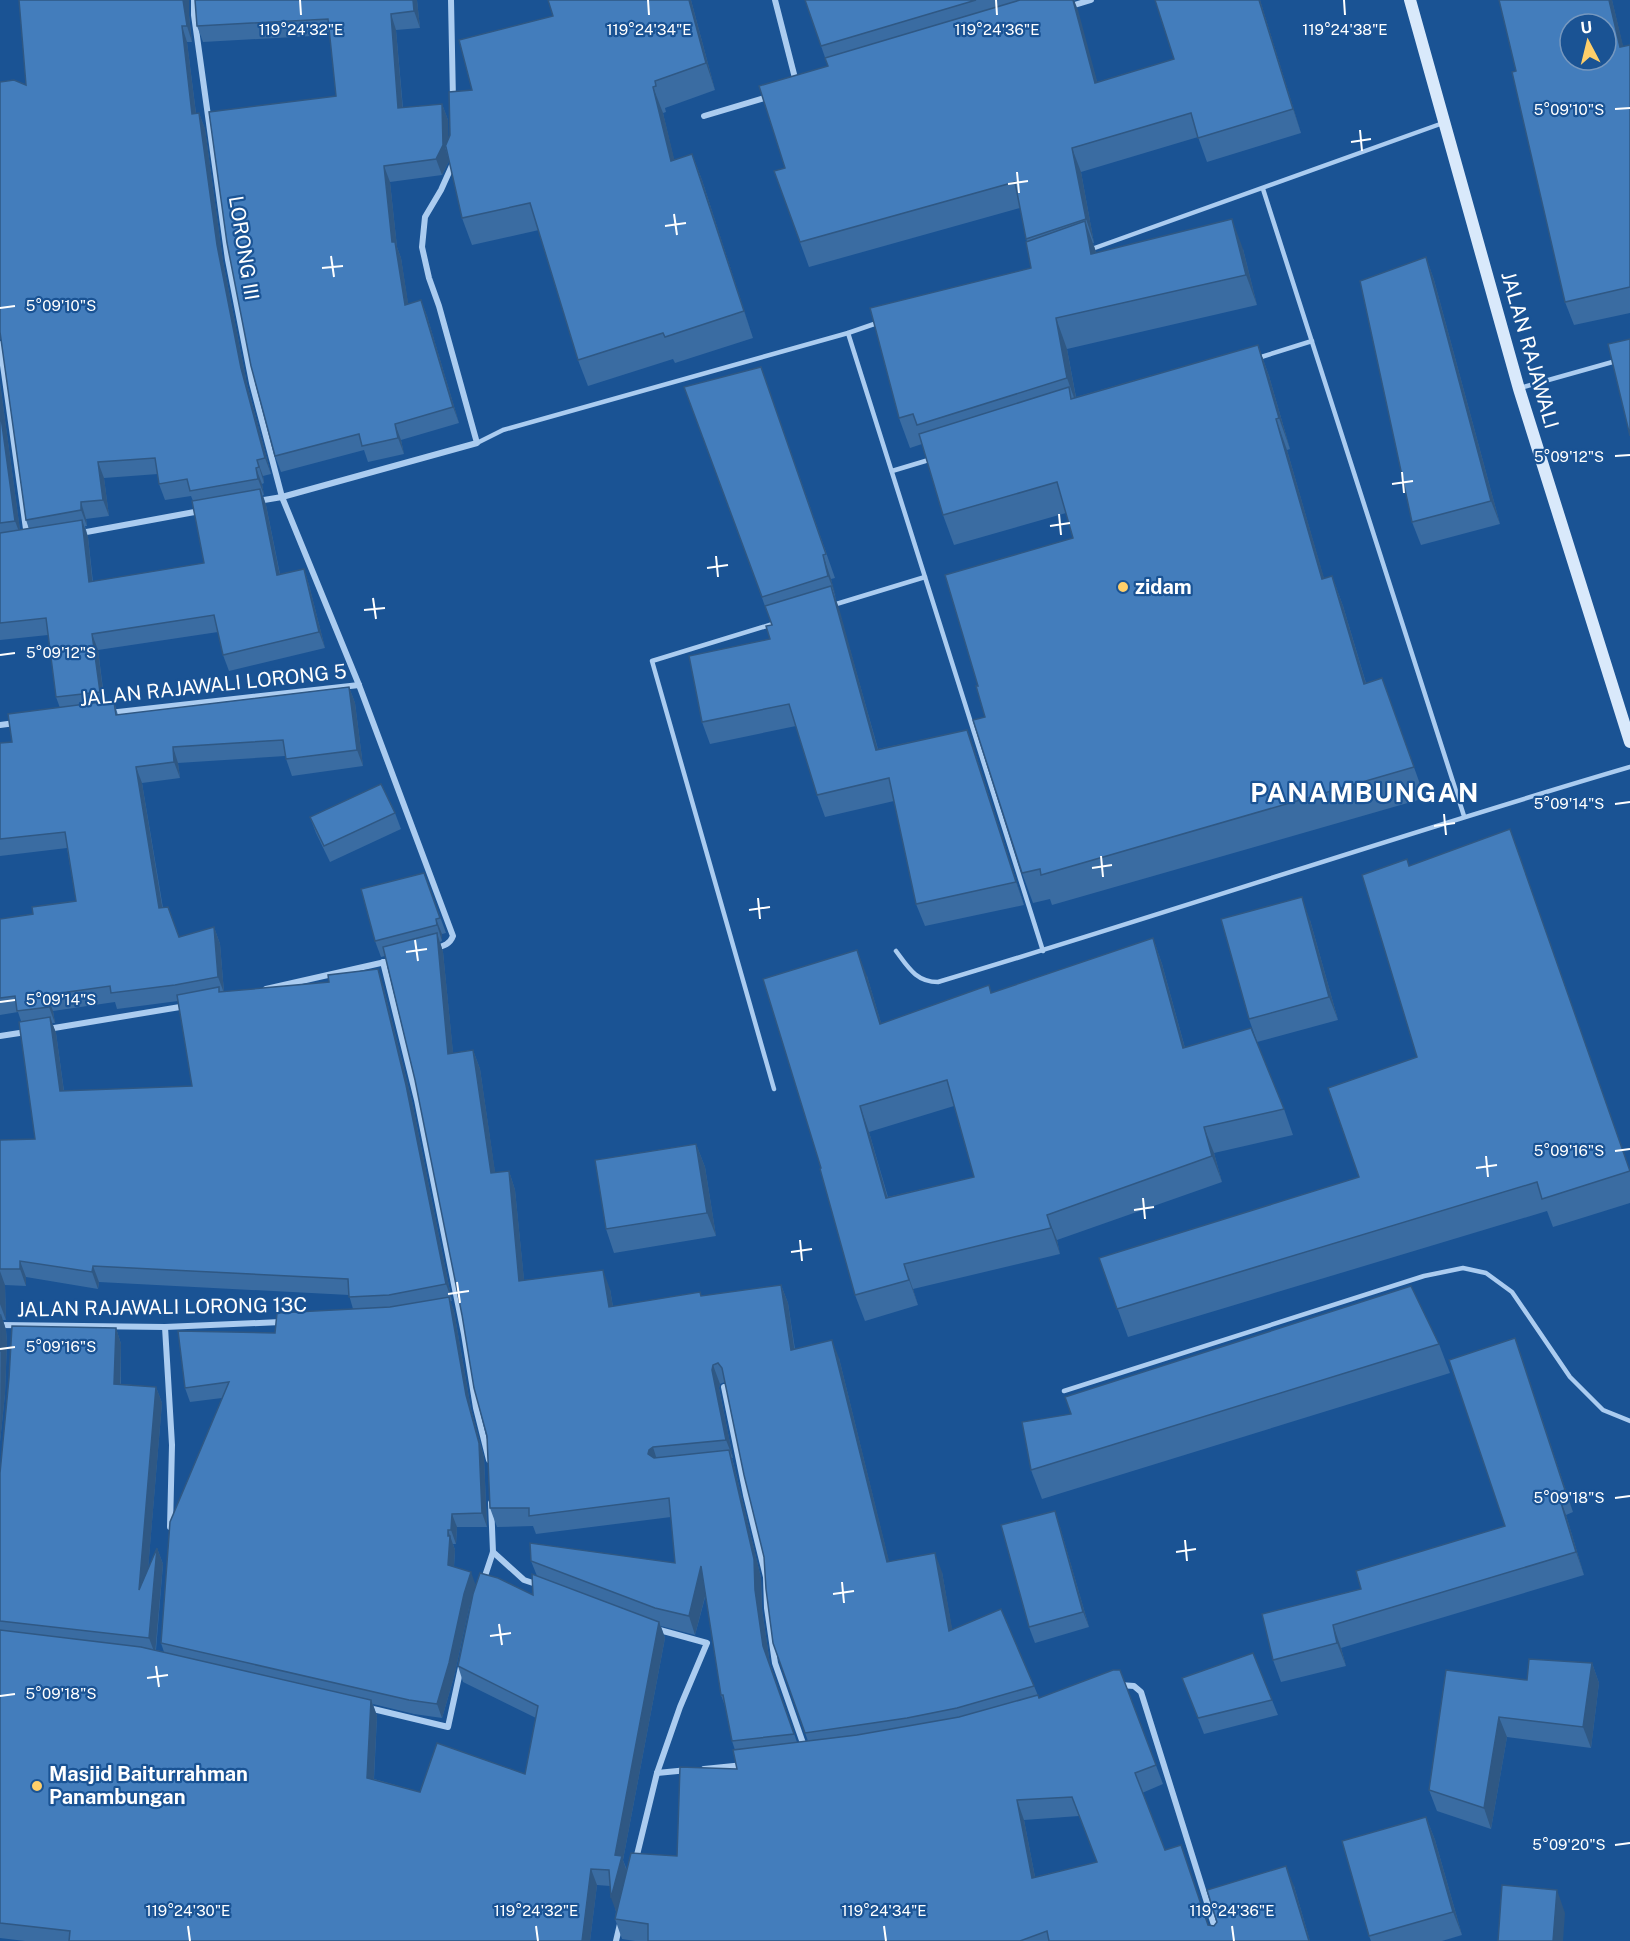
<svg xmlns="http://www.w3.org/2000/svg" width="1630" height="1941" viewBox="0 0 1630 1941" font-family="'Public Sans',sans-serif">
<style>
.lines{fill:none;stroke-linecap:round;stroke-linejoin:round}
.service{stroke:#abccf0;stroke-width:4.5}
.minor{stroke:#abccf0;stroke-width:6}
.secondary{stroke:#d9e9fb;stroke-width:12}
.wall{fill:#3a6ca2;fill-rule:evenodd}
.shaded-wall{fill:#2f5884}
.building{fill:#437dbc;stroke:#2f5884;stroke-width:1.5;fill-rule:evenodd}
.ticks{fill:none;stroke:#fff;stroke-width:2}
.poi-dot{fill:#ffcf6a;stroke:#1a5394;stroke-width:2}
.labels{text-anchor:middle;stroke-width:4.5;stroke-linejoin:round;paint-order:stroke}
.street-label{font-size:20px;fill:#fff;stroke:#1a5394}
.poi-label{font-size:20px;font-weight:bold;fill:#fff;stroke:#1a5394;text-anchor:start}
.district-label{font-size:26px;font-weight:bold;letter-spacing:1.5px;fill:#fff;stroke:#1a5394}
.ticks-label{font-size:15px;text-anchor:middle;fill:#fff;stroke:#1a5394;stroke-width:4.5;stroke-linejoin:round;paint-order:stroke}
</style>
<rect width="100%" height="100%" fill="#1a5394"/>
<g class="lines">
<g class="service">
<polyline points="1263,189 1464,816"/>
<polyline points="1089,250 1443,123"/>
<polyline points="848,333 1043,951"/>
<polyline points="1258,358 1312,341"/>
<polyline points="1520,388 1616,361"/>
<polyline points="477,443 503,430 848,333 880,322"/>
<polyline points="892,471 932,459"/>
<polyline points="833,605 925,577"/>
<path d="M896,951C908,967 916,982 938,982C1169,913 1398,835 1630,767"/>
<polyline points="774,1089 652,661 776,623"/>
<polyline points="1064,1391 1424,1276 1463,1268 1486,1273 1512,1292 1570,1377 1603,1410 1630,1421"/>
</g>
<g class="minor">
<path d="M194,0V15L228,260L252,383L282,497L359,685L453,936C450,944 444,946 436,948"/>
<polyline points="451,0 453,100"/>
<polyline points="775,0 796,82"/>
<polyline points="1068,7 1091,0"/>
<polyline points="704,116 771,96"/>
<polyline points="0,344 27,536"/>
<polyline points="258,501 282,497 477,443 439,306 429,278 422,247 425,217 441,190 454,161"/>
<polyline points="81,533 200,511"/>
<polyline points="109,713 359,685"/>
<polyline points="0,725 15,723"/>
<polyline points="383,962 417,1100 464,1334 476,1408 489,1460"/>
<polyline points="266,989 394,960"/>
<polyline points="48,1029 186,1006"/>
<polyline points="0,1036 26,1032"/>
<polyline points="0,1325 165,1327 281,1322"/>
<polyline points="165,1327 172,1445 170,1527"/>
<polyline points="724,1387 746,1495 766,1577 767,1608 775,1663 805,1749"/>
<polyline points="493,1552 524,1580 539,1585"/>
<polyline points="483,1582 493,1552 491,1503"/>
<polyline points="1120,1685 1134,1686 1141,1692 1219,1941"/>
<polyline points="369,1708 448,1727 461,1667"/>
<polyline points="704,1769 744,1765"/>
<polyline points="657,1773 688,1770"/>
<polyline points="636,1859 657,1773 680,1707 707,1643 656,1629"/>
<polyline points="616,1941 620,1924"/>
</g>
<polyline class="secondary" points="1410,0 1519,389 1630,742"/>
</g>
<g class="wall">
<path d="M19,0H189V15L192,42H187L196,113H199L205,129L223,261L247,384L271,474L263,476L264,483L262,484L264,495H263L266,505L280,574L304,569L309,585L325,648L229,671L223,655L218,632L98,650L105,704L114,702L118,715L349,687L355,703L363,766L292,776L285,756L178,763L180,778L142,783L163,908L179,937L214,927L220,944L224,992L383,985L412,1101L452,1301H450L454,1311L471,1409L484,1457L487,1527H457L456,1544H453L455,1550L454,1567L476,1585L533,1595L537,1576L531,1561L675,1563L671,1517L536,1534L533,1526L497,1527L490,1508L487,1436L415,1080L385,956L381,957L375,941L424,873L446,933L442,934V941L440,942L443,952L453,1053L473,1050L480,1069L495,1173L509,1171L515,1190L524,1280L610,1289L613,1307L700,1292L701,1296L781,1285L788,1303L795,1349L839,1358L889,1562L942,1572L952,1630L1034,1686L1039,1698L1120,1670L1163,1784L1142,1793L1165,1850L1188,1865L1208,1925L1214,1926L1294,1886L1310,1941H635L622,1939L615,1919L616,1912L610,1886L597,1885L590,1941H25L0,1938V1473L116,1328L121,1344V1384L156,1387L162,1403L148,1569L157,1548L163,1564L156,1650L164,1652L161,1643L222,1398L190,1402L185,1388L275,1333L353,1309L349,1295L99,1282L98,1289L26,1277V1286L5,1285L6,1320H3L6,1330L7,1342L5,1394L0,1442V1140L35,1139L21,1021L18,1012L0,1015V919L33,914L76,901L67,848L0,856V743L12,742L60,708L56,697L48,635L0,640V383L20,530L29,529L26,520L1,339H0V82L26,85ZM158,474L159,484L165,500L191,496L193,501L204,563L93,582L88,537L85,526H87L86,519L109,516L104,478ZM178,1001L192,1086L64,1091L56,1033L52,1023H55L53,1011L115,1002L117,1009ZM725,1382L764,1557L773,1643L808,1741L797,1742L770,1664L762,1609L761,1578L735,1469L732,1458H733L719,1388L720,1384ZM706,1594L721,1695L725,1706L732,1741L735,1750L737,1769L677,1856L627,1870L623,1860L665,1638L661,1626L695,1635ZM473,1596L458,1666L463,1682L536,1718L525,1774L420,1792L374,1779L377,1716L373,1704L414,1714L442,1718L454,1677L469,1608ZM1079,1816L1097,1862L1035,1877L1024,1820Z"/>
<polygon points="417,0 420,28 396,30 403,108 442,104 448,120 448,138 472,90 553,16 548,0 691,0 715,90 665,108 666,112 663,113 674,160 692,154 702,180 753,338 675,363 673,359 588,386 578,360 539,230 472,245 462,218 449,159 449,161 442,175 390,182 397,247 401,258 408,304 421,300 427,316 459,423 401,440 404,454 368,462 364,450 281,472 275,456 336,96 330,35 203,42 197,26"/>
<polygon points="805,0 1076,0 1074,1 1097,82 1174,59 1155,0 1260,0 1301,133 1207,162 1198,137 1081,172 1094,243 1093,243 1096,252 1243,249 1257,305 1067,349 1076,397 1258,345 1269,376 1290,449 1287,450 1324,579 1332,576 1343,606 1366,683 1382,678 1425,798 1052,905 1050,899 1033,903 1022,873 978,686 1073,538 1066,513 954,545 943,515 922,444 910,448 899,418 1031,268 1027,242 1020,208 809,267 774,171 785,168 828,66"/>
<polygon points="1612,0 1623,47 1630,45 1630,313 1574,325 1565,302 1516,71"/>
<polygon points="1426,257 1434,280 1500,524 1421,545 1412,522"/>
<polygon points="761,367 835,578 831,579 836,600 878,749 967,730 975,752 1024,905 925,926 916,904 894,801 825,817 817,795 796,726 710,744 702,722 770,639 772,625 684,387"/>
<polygon points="395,813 401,829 330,862 316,833 310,817"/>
<polygon points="1409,865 1630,1170 1630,1203 1553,1227 1547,1211 1128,1337 1099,1258 1359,1177 1417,1057"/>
<polygon points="1310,920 1338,1020 1257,1042 1249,1019"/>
<path d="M1153,938L1162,964L1185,1048L1284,1109L1293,1135L1214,1153L1222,1182L1057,1240L1060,1254L913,1289L918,1305L865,1321L855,1295L821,1168L867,976L881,1023L992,993ZM954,1106L974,1177L888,1197L869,1132Z"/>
<polygon points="696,1144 705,1167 716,1236 614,1253 606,1229"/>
<polygon points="1515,1338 1573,1512 1566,1515 1584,1575 1341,1648 1346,1666 1281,1682 1273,1660 1361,1589 1505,1526"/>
<polygon points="1439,1344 1450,1373 1042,1499 1031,1470 1071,1414"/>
<polygon points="1060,1527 1089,1627 1035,1643 1029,1627"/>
<polygon points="1592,1663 1599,1683 1591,1748 1507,1737 1491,1829 1437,1811 1429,1790 1527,1680"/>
<polygon points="1182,1678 1272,1700 1278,1715 1204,1734"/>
<polygon points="1426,1817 1435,1840 1462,1935 1442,1941 1371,1941 1369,1936"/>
</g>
<g class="shaded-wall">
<polygon points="183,0 189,0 189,15 192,42 187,26"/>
<polygon points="413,0 417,0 420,28 414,11"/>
<polygon points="689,0 691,0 715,90 706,63"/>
<polygon points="1073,0 1074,0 1078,10 1104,107 1095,83"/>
<polygon points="1259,0 1260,0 1301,133 1293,109"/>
<polygon points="1609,0 1612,0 1629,70 1620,47"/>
<polygon points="391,14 396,30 404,124 398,108"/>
<polygon points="182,26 187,42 198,130 192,114"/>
<polygon points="653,87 663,113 681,187 671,161"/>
<polygon points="442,104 448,120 449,153 446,147 445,147 449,161 442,175 436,159"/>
<polygon points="199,113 205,129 223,261 247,384 271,474 265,458 241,368 217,245"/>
<polygon points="1072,148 1081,172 1094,243 1086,219"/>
<polygon points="692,154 702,180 753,338 744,311"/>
<polygon points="384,166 390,182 397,247 401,258 411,321 405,305 392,242"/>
<polygon points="1232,219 1243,249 1257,305 1246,275"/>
<polygon points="1085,221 1096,252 1102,284 1091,254"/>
<polygon points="1426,257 1434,280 1500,524 1491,501"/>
<polygon points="421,300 427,316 459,423 453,407"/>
<polygon points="1056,318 1067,349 1078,409 1067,378"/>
<polygon points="1258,345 1269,376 1290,449 1279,418"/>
<polygon points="0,383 21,537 15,521 0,410"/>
<polygon points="1276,419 1287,450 1333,609 1322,579"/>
<polygon points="395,424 401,440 404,454 398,438"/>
<polygon points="257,460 263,476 264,483 259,467"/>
<polygon points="98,462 104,478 109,516 103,500"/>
<polygon points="256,468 262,484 264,495 258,479"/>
<polygon points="260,489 266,505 283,591 277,575"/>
<polygon points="81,502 86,519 87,526 81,510"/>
<polygon points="82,520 88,537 94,598 89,582"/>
<polygon points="823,555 831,579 837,599 828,576"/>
<polygon points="304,569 309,585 325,648 319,632"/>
<polygon points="1332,576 1343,606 1375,714 1364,684"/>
<polygon points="831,586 839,608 884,772 876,750"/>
<polygon points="92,634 98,650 105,708 100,692"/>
<polygon points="349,687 355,703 363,766 357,750"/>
<polygon points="967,730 975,752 1024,905 1016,882"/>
<polygon points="173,747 178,763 180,778 174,762"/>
<polygon points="136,767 142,783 165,924 159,908"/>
<polygon points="1302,897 1310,920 1338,1020 1329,997"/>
<polygon points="436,919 442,934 442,941 437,925"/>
<polygon points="214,927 220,944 224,993 218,977"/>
<polygon points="437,933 443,952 455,1072 448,1054"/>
<polygon points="1153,938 1162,964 1192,1074 1183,1048"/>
<polygon points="857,950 867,976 889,1049 880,1024"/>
<polygon points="378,969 383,985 412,1101 452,1301 446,1284"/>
<polygon points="47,995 53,1011 55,1023 49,1007"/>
<polygon points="50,1017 56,1033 66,1107 60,1091"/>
<polygon points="473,1050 480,1069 498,1192 491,1173"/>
<polygon points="860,1106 869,1132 895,1224 886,1198"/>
<polygon points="1204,1127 1214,1153 1222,1182 1212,1156"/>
<polygon points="696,1144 705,1167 716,1236 707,1213"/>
<polygon points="509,1171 515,1190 526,1299 519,1281"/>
<polygon points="1047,1215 1057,1240 1060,1254 1051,1228"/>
<polygon points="20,1261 26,1277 26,1286 20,1269"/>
<polygon points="904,1264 913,1289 918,1305 909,1280"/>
<polygon points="93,1266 99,1282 98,1289 92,1272"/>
<polygon points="603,1270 610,1289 616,1326 609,1307"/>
<polygon points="0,1271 5,1285 6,1320 0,1304"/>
<polygon points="781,1285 788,1303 797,1368 791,1350"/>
<polygon points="449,1297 454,1311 471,1409 484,1457 487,1527 482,1513 466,1395"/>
<polygon points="1,1314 6,1330 7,1342 5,1394 0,1442"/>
<polygon points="116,1328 121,1344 120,1400 114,1384"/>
<polygon points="1515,1338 1523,1360 1573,1512 1565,1490"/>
<polygon points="832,1340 839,1358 894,1581 887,1562"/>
<polygon points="713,1365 720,1384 719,1388 733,1458 726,1440 712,1370"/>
<polygon points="156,1387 162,1403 145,1606 139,1590"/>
<polygon points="653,1447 659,1466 648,1454 649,1450"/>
<polygon points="729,1450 735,1469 761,1578 762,1609 770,1664 801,1753 763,1646"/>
<polygon points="1558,1493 1566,1515 1584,1575 1576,1552"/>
<polygon points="1055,1511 1060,1527 1089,1627 1083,1612"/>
<polygon points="452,1514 457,1527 456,1544 451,1530"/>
<polygon points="448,1530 455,1550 453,1579 448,1565"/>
<polygon points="157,1548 163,1564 155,1654 149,1638"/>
<polygon points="935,1553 942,1572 956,1650 949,1631"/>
<polygon points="701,1566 708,1585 695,1635 689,1616"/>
<polygon points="471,1572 476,1586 469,1608 454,1677 442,1718 437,1704 464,1594"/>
<polygon points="659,1622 665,1638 623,1860 627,1872 617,1914 611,1898 615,1855"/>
<polygon points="1333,1625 1341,1648 1346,1666 1337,1643"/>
<polygon points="1592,1663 1599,1683 1591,1748 1583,1727"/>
<polygon points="371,1700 377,1716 373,1794 367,1778"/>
<polygon points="1499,1717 1507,1737 1491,1829 1484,1808"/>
<polygon points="1017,1800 1024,1820 1039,1898 1032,1878"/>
<polygon points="1426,1817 1435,1840 1462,1935 1453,1912"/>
<polygon points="1286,1866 1294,1886 1310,1941 1309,1941"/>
<polygon points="591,1869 597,1885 590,1941 582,1941"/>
<polygon points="1557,1890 1565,1913 1563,1941 1553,1941"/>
</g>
<g class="building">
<polygon points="19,0 183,0 187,26 182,26 192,114 199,113 217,245 241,368 265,458 257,460 259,467 256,468 258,479 190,491 187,479 159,484 155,458 98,462 103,500 81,502 81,510 26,520 0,332 0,82 14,80 26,85"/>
<polygon points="195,0 413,0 414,11 391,14 398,108 442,104 443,145 436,159 384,166 392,242 395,242 405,305 421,300 453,407 395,424 398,438 362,446 359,434 275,456 251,366 227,243 209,112 336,96 328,19 197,26"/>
<polygon points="548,0 689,0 706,63 655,81 656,86 653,87 671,161 692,154 744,311 665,337 663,333 578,360 530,203 462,218 446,147 445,147 450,135 449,92 472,90 459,40 553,16"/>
<polygon points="805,0 976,0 821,46"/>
<polygon points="1020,0 1073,0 1095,83 1174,59 1155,0 1259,0 1293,109 1198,138 1191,113 1072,148 1086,219 1026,239 1015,182 800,242 774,171 785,168 759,86 828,66 825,58"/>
<path d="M1499,0H1609L1620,47L1630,45V287L1565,302L1512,72L1516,71ZM1570,24H1606V60H1570Z"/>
<polygon points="1232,219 1246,275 1056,318 1067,378 917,425 913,414 899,418 870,308 1031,268 1026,242 1085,221 1091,254"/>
<polygon points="1426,257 1491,501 1412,522 1360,281"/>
<polygon points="1630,339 1630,436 1608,344"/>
<polygon points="1258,345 1279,418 1276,419 1322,579 1332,576 1364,684 1382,678 1414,767 1041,875 1040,869 1022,873 973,720 985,717 976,686 978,686 945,575 1073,538 1057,482 943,515 919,434 1069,387 1071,399"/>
<polygon points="761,367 826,554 823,555 828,576 762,597 684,387"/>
<polygon points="0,410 15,521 0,523"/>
<polygon points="260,489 277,575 304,569 319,632 223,655 214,615 92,634 100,692 56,697 46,618 0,623 0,533 82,520 89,582 204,563 192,501"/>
<polygon points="831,586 876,750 967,730 1016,882 916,904 889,778 817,795 789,704 702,722 689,656 770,639 766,626 772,625 765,606"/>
<polygon points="349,687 357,750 286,759 283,740 173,747 174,762 136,767 159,908 168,907 179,937 214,927 218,977 175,985 111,993 110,986 47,995 49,1007 17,1011 15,996 0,998 0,919 33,914 32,907 76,901 65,832 0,839 0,743 12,742 8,714 101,702 101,704 114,702 116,715"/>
<polygon points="381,784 395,813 324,846 310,817"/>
<polygon points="1510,829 1630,1171 1542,1199 1537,1182 1117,1309 1099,1258 1359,1177 1328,1088 1417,1057 1362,875 1407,859 1409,866"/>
<polygon points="424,873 440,918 436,919 437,925 375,941 361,889"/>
<polygon points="1302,897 1329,997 1249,1019 1221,919"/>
<polygon points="437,933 448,1054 473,1050 491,1173 509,1171 519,1281 603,1270 609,1307 700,1292 701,1296 781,1285 791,1350 832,1340 887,1562 935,1553 949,1631 1001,1609 1034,1686 957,1708 907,1718 805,1733 773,1643 766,1589 764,1557 744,1475 722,1368 718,1363 713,1365 712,1370 726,1440 653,1447 649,1450 648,1454 654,1458 729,1450 754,1559 755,1590 763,1646 794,1734 732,1741 723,1695 721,1695 701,1566 689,1616 655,1608 531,1561 530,1543 675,1563 669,1498 529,1516 529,1508 490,1508 487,1436 474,1388 462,1315 415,1080 383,947"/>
<path d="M1153,938L1183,1048L1251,1028L1284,1109L1204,1127L1212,1156L1047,1215L1051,1228L904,1264L909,1280L855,1295L820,1169L821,1168L763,979L857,950L880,1024L989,985L991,993ZM947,1080L974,1177L886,1198L860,1106Z"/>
<polygon points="378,969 406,1085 446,1284 389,1295 349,1297 348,1279 93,1266 92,1272 20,1261 20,1269 0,1269 0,1140 35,1139 19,1022 50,1017 60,1091 192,1086 177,995 219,987 219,992 329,982 328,975"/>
<polygon points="696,1144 707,1213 606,1229 595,1160"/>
<polygon points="1411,1286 1439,1344 1031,1470 1022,1422 1071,1414 1065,1397"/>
<polygon points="449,1297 466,1395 479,1443 482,1513 452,1514 451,1530 448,1530 448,1536 450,1536 448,1565 471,1572 464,1594 449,1663 437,1704 409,1700 161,1643 170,1522 229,1382 185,1388 178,1331 275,1333 277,1313 390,1307"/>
<polygon points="0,1314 1,1326 0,1352"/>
<polygon points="12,1326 116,1328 114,1384 156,1387 139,1590 157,1548 149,1638 0,1621 0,1473 9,1378"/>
<polygon points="1515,1338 1565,1490 1558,1493 1576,1552 1333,1625 1337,1643 1273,1660 1262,1614 1361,1589 1356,1571 1505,1526 1449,1360"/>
<polygon points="1055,1511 1083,1612 1029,1627 1001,1525"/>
<polygon points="480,1573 498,1578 533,1595 532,1574 659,1622 615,1855 622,1856 611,1898 609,1870 591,1869 582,1941 69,1941 70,1931 0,1923 0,1630 141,1647 371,1700 367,1778 420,1792 437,1743 525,1774 538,1706 458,1666 473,1594"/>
<polygon points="1253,1653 1272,1700 1198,1718 1182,1678"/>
<polygon points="1529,1659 1592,1663 1583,1727 1499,1717 1484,1808 1429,1790 1446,1670 1527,1680"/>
<path d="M1113,1670H1120L1156,1765L1135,1773L1165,1850L1181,1845L1208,1925L1214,1926L1217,1922L1207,1890L1286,1866L1309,1941H1049L1047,1931L1020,1941H648V1924L615,1919L631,1853L677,1856L680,1767L737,1769L733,1750L857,1735L959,1717L1038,1695L1039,1698ZM1072,1797L1097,1862L1032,1878L1017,1800Z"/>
<polygon points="1426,1817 1453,1912 1369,1936 1342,1841"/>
<polygon points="1502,1885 1557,1890 1553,1941 1498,1941"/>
</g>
<path class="ticks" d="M300,0L301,15M648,0L649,15M996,0L997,15M1344,0L1345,15M1615,109L1630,108M1360,130L1362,151M1351,142L1371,139M1017,172L1019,193M1008,184L1028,181M674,214L677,235M665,226L686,223M331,256L334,277M322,268L343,266M0,308L15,306M1615,456L1630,455M1402,472L1404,493M1392,484L1413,481M1059,514L1061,535M1050,526L1070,523M716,556L718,577M707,568L728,565M373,598L376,619M364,610L385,608M0,655L15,653M1615,804L1630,802M1444,814L1446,835M1434,826L1455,823M1101,856L1103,877M1092,868L1112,865M758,898L760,919M749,910L770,907M415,940L418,961M406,952L427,949M0,1002L15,1000M1615,1151L1630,1149M1486,1156L1488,1177M1476,1168L1497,1165M1143,1198L1145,1219M1134,1210L1154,1207M800,1240L802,1261M791,1252L812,1249M457,1282L460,1303M448,1294L469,1291M0,1349L15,1347M1615,1498L1630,1496M1185,1540L1187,1561M1176,1552L1196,1549M842,1582L844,1603M833,1594L854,1591M499,1624L502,1645M490,1636L511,1633M156,1666L159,1687M147,1678L168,1675M0,1696L15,1694M1615,1845L1630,1843M188,1926L190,1941M536,1926L538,1941M884,1926L886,1941M1232,1926L1234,1941"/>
<g class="poi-dot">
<circle cx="1123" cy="587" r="6"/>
<circle cx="37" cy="1786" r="6"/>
</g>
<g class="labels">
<g class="street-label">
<text transform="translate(244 248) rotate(81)" y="7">LORONG III</text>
<text transform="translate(1530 350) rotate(74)" y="7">JALAN RAJAWALI</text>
<text transform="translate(213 685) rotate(-6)" y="7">JALAN RAJAWALI LORONG 5</text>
<text transform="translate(162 1307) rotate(-1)" y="7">JALAN RAJAWALI LORONG 13C</text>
</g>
<g class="poi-label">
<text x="1135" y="594">zidam</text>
<text x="49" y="1781">Masjid Baiturrahman<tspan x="49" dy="23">Panambungan</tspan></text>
</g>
<g class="district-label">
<text x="1365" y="802">PANAMBUNGAN</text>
</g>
</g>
<g class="ticks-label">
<text x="301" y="35">119°24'32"E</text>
<text x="649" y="35">119°24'34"E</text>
<text x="997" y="35">119°24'36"E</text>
<text x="1345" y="35">119°24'38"E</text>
<text x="1569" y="115">5°09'10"S</text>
<text x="61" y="311">5°09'10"S</text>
<text x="1569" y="462">5°09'12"S</text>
<text x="61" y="658">5°09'12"S</text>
<text x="1569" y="809">5°09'14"S</text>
<text x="61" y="1005">5°09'14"S</text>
<text x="1569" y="1156">5°09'16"S</text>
<text x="61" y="1352">5°09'16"S</text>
<text x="1569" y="1503">5°09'18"S</text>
<text x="61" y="1699">5°09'18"S</text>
<text x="1569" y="1850">5°09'20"S</text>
<text x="188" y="1916">119°24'30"E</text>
<text x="536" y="1916">119°24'32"E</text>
<text x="884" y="1916">119°24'34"E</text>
<text x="1232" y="1916">119°24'36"E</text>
</g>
<g transform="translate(1588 42) rotate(353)"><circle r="28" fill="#1a5394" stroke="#7698bf" stroke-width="1.5"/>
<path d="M0-4.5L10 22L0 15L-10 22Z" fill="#ffcf6a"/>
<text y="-9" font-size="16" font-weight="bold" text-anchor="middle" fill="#ffffff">U</text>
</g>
</svg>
